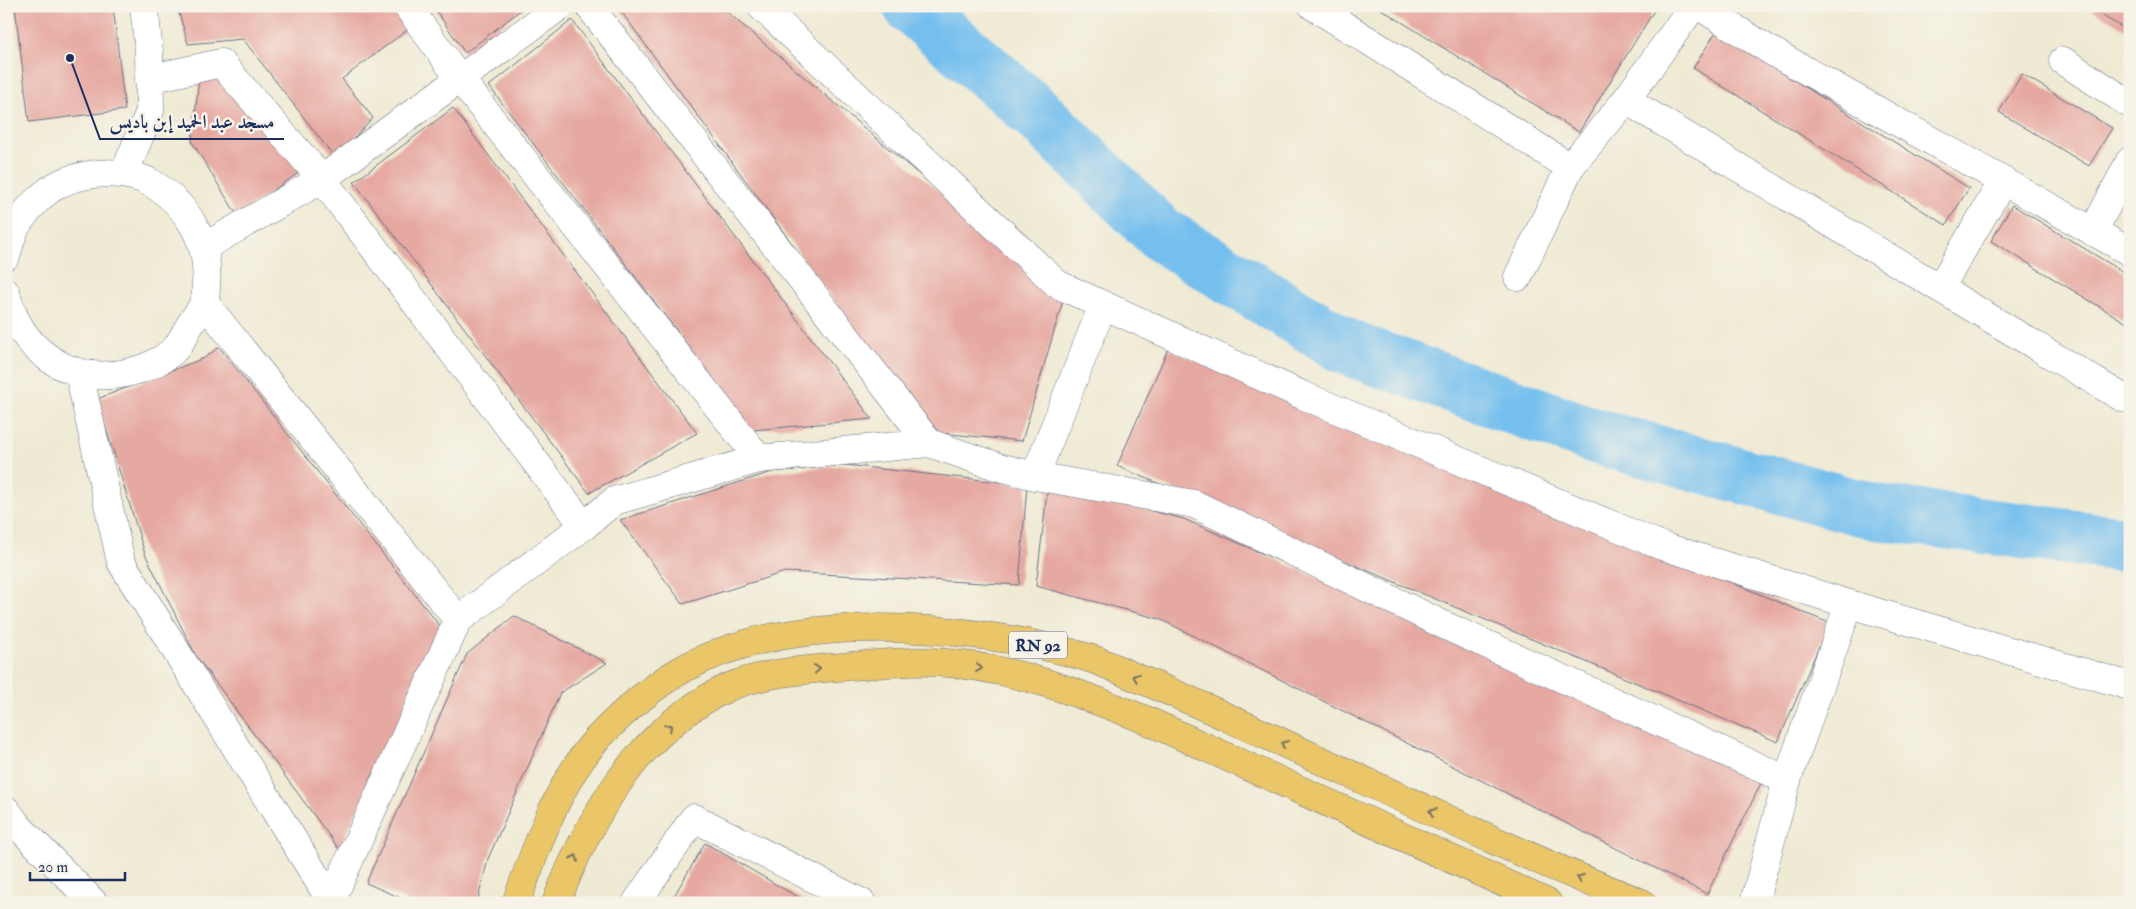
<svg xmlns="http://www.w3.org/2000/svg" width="2136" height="909" viewBox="0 0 2136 909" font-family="'IM FELL Double Pica',Amiri,serif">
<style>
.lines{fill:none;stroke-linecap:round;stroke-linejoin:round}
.river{stroke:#75bfee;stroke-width:56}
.building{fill:#e6a9a1}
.minor-casing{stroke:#657087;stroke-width:29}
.highway-casing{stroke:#657087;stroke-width:29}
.minor{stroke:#fff;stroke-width:28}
.highway{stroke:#eac669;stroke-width:28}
.oneway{stroke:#787363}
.labels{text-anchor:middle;stroke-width:5;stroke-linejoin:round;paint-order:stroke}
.shield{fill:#f7f3e8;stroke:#5d6a87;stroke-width:1}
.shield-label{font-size:16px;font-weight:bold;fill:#1b2f5e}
.leader{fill:none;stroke:#1b2f5e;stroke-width:2}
.callout-dot{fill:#1b2f5e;stroke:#f7f3e8;stroke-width:2}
.callout-label{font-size:19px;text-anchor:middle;font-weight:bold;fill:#1b2f5e;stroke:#f7f3e8;stroke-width:5;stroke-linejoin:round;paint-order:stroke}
</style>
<rect width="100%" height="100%" fill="#f7f3e8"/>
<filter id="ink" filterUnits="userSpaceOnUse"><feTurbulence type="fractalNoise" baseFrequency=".02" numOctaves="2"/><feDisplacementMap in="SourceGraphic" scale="10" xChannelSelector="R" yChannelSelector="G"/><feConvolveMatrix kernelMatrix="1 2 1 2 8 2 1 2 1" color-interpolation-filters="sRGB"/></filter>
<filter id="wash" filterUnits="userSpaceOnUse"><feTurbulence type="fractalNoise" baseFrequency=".0096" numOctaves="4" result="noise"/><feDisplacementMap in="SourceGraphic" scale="20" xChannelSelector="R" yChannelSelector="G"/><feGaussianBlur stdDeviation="1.12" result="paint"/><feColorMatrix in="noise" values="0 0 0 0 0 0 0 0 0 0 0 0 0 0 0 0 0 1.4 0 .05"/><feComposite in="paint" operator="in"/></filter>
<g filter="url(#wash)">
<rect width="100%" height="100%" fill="#efead3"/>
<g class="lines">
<polyline class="river" points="911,6 1035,112 1161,234 1346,347 1598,437 1876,512 2130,545"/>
</g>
<g id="blocks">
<g class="building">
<polygon points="15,6 113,6 125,110 29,122"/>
<polygon points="177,6 393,6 410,28 342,79 373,118 335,158 243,39 188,44"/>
<polygon points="433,6 526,6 465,53"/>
<polygon points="617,6 720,6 1064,297 1022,441 940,433 922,420"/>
<polygon points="1376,6 1657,6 1579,132"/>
<polygon points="1979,6 1990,6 1987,11"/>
<polygon points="2086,6 2130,6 2130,32"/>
<polygon points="572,20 872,419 753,430 489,86"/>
<polygon points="1716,32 1969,188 1946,225 1693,68"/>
<polygon points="2022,74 2112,128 2089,166 1999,112"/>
<polygon points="219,76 300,172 237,215 192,142 199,79"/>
<polygon points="453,108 697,433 589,493 354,182"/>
<polygon points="2012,205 2130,276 2130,325 1991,241"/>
<polygon points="219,347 443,630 339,849 196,656 145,554 97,399 204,358"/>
<polygon points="1168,349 1829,623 1778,742 1117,466"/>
<polygon points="845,465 1027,485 1019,585 785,572 683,604 620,520 772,472"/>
<polygon points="1048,485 1184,519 1765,775 1707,894 1160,619 1036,586"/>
<polygon points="514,616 607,663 560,693 488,859 477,903 412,903 366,883 467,654"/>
<polygon points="705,843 808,903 670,903"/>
</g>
</g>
</g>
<g filter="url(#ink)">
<use href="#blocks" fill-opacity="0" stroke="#657087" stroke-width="1"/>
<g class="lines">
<defs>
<g id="minor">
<polyline points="407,6 460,79 759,459"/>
<polyline points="589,6 929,443"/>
<polyline points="761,6 1057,284 1302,395 1662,546 1849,604 2130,686"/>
<polyline points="1313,6 1570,167"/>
<polyline points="1699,6 1771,51 2130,252"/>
<polyline points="2063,61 2130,104"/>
<polyline points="149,79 221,63 322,179 584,526"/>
<polyline points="1626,100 1693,6"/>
<polyline points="124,174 150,111 149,52 144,6"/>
<polyline points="2093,232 2130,161"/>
<polyline points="204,247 322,179 560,6"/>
<path d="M6,256C9,247 11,236 16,227C26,210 43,192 61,183C88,171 127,169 153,184C188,205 210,243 206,284C206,290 206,298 204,303C200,311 194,318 190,325C185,333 180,345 173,351C161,361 145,369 130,372C71,387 20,351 6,293"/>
<polyline points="1518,277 1570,167 1626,100 2123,398"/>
<polyline points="1940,288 2003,181"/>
<polyline points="204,302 458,620"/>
<polyline points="79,373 121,562 331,901 337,903"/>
<polyline points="1035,476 1103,305"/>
<polyline points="6,810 18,826 94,903"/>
<polyline points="330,903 458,620 584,526 614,501 759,459 929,443 999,467 1035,476 1194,504 1448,627 1787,780"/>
<polyline points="636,903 694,818 862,903"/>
<polyline points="1754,903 1787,780 1849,604"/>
</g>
<g id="highway">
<path d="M516,903C537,846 557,784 598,738C623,712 654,685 685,668C793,609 972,624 1086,657C1103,662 1119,670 1135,677C1180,695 1224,716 1268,736C1392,793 1515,853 1642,903"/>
<path d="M556,903C590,815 640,728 729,687C764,672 814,669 852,666C878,664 905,661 932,662C1007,665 1077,692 1146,720L1548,903"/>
</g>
</defs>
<use href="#minor" class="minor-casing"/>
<use href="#highway" class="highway-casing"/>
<use href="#minor" class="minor"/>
<use href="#highway" class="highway"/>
</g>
<defs><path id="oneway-chevron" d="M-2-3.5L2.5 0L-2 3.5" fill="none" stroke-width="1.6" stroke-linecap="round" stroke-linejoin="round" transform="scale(1.25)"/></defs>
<g class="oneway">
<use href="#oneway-chevron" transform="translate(979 668) rotate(7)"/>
<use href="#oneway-chevron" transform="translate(817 669) rotate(-6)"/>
<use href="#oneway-chevron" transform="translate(1136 677) rotate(-158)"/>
<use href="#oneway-chevron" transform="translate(669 727) rotate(-41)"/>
<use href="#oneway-chevron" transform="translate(1284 744) rotate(-155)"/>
<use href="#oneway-chevron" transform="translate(1432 812) rotate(-155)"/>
<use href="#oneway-chevron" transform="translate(575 858) rotate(-66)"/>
<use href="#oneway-chevron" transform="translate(1580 878) rotate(-159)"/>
</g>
</g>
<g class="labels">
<rect class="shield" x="1009" y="631.5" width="58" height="27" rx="4"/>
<g class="shield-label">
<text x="1038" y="651">RN 92</text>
</g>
</g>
<path class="leader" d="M70 58L100 139H284"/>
<circle class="callout-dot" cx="70" cy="58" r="5"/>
<g class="callout-label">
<text x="192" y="128">مسجد عبد الحميد إبن باديس</text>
</g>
<rect width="2136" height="909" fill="none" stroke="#f7f3e8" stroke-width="25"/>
<path d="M30 872v8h95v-8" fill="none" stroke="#1b2f5e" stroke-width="2.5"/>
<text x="38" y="872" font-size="15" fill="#1b2f5e" stroke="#f7f3e8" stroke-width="4" paint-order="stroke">20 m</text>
</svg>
